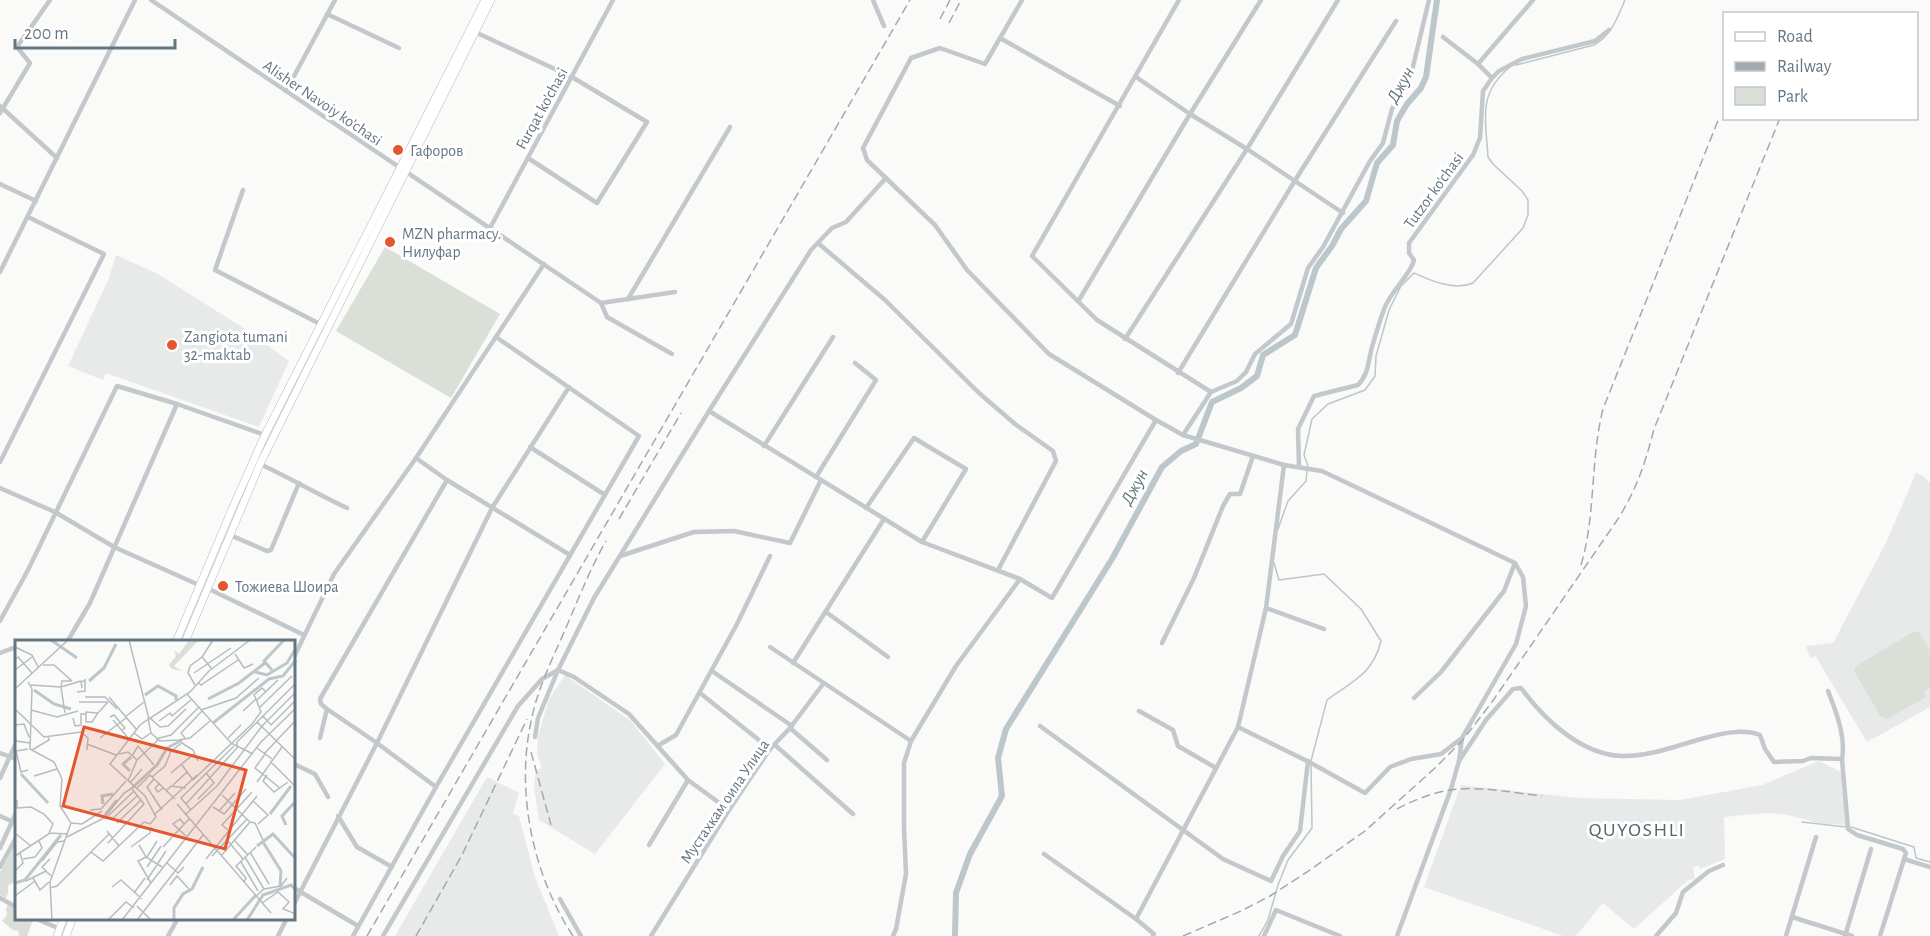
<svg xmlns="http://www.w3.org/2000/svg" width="1930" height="936" viewBox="0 0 1930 936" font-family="'Alegreya Sans',sans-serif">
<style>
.built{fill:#e8e9e9}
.green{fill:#dadfd7}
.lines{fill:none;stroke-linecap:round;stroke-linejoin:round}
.stream{stroke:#bbc7cb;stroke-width:1.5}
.canal{stroke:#bbc7cb;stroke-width:6}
.primary-casing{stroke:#b5babe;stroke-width:8}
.street{stroke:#c3c8cc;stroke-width:4.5}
.primary{stroke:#fff;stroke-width:7}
.rail{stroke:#a2aab0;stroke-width:1.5;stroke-dasharray:9 4.5;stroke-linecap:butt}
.poi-dot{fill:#e4572e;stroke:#fff;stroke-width:2}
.labels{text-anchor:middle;stroke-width:6;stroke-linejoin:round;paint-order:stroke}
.street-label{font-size:16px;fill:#657683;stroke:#fff}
.poi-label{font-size:16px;fill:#657683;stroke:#fff;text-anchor:start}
.water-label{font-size:18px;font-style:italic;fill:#60757c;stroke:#fff}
.quarter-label{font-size:20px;letter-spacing:1.5px;fill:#57646e;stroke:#fff}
.inset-river{fill:none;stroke:#bbc7cb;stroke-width:3}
.inset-road{fill:none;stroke:#b5bdc2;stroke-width:1.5}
.view{fill:#e4572e;fill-opacity:0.15;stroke:#e4572e;stroke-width:3}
.inset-edge{fill:none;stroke:#657683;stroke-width:3}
</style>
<rect width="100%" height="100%" fill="#fafaf8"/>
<g class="built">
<polygon points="116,255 158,274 245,329 289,361 259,427 106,373 103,380 68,366 109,278"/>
<polygon points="1916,473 1923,476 1930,483 1930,707 1867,742 1816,657 1818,655 1810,658 1806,646 1833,643 1886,543"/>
<polygon points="565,675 631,721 665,764 595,854 539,820 534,787 536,770 542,768 537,754 538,736 549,699"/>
<polygon points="1819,761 1843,773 1845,825 1818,823 1788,815 1767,813 1724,817 1725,859 1700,869 1699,866 1693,867 1695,879 1688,880 1634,929 1603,903 1576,936 1563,936 1424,887 1461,785 1578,798 1680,800 1762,785"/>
<polygon points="487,777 519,793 513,813 519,816 535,877 559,936 395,936"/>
</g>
<g class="green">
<polygon points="385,247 500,314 451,398 336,331"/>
<polygon points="1915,631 1920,633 1930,651 1930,688 1924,692 1926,697 1887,719 1881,717 1854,671 1856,666"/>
<polygon points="16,843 16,883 12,883 8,886 8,893 6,898 0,895 0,872"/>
<polygon points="8,905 16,910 16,920 33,920 27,936 19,936 18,931 13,930 2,921 7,915 6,908"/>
</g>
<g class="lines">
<g class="stream">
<path d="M1516,65L1594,45C1612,35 1617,18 1625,0"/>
<path d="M1308,466L1304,455L1312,419L1328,404L1365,390L1375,376L1376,356L1389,310L1401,286L1414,273C1432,281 1454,291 1473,283L1523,228L1528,215V200L1522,191L1493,164L1488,157C1486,121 1477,94 1509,68"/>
<polyline points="1278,529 1288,501 1306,481 1307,471"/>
<path d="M1274,563L1279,580L1324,574L1361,609L1381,641C1373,674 1353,681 1327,700L1311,761"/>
<polyline points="1802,822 1846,827"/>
<polyline points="1851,827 1914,847 1916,858 1930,862"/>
<polyline points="1259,936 1268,920 1278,885 1288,860 1312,828 1311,765"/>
</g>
<polyline class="canal" points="955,936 956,893 970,854 1002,796 998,758 1006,729 1112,559 1162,467 1181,451 1196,444 1212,402 1241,388 1257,376 1263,355 1295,335 1316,268 1332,246 1341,229 1366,201 1377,163 1393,145 1397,121 1407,104 1421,88 1426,77 1437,0"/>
<defs>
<g id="primary">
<polyline points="176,642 232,509 265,435 485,0"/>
<polyline points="185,642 260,464 491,0"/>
<polyline points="57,936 63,920"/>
<polyline points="66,936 72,920"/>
</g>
</defs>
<use href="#primary" class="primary-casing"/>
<g class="street">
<polyline points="151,0 601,303"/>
<polyline points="873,0 884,26"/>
<polyline points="1022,0 985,64 940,48 911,58 863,148 867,160 935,225 967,270 1049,354 1156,420 1183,435 1284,465 1322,471 1515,563 1523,577 1526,606 1516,644 1462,738 1441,754 1411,759 1390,767 1365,793 1311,763 1238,727"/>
<polyline points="1179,0 1032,256 1097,320 1211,392"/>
<polyline points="327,14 399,48"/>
<polyline points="475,32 572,77 647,122 597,203 528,158"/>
<polyline points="1443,37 1478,64"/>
<polyline points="1000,38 1120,106"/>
<polyline points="1136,77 1190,114 1247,149 1343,213"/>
<polyline points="1492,78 1478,64 1533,0"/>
<polyline points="286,91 335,0"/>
<polyline points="0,106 57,158"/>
<polyline points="0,113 30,63 17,47 50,0"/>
<polyline points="0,184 36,201"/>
<polyline points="243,190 215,270 320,324"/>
<polyline points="490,228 613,0"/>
<polyline points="818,243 885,300 979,393 1015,424 1053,451 1056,461 998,570"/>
<polyline points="0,272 135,0"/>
<polyline points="628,299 730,127"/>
<polyline points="1079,300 1190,114 1261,0"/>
<polyline points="601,303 607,317 672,354"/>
<polyline points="601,303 675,292"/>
<polyline points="1125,339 1247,149 1338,0"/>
<polyline points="1178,373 1294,182 1396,21"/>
<polyline points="709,411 922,542 1020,579 1052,598 1156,420"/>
<polyline points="1183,435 1211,392 1237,381 1246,372 1255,354 1291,324 1308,268 1323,247 1370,161 1383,143 1392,109 1410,79 1429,0"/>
<polyline points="764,446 833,337"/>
<polyline points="530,447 605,495"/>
<polyline points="416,458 447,480 570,555"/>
<polyline points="0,462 104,254 28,217"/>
<path d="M260,464C290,478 317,494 347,508"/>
<path d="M1299,467L1298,429L1314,396L1358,385C1369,374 1368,361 1372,347C1376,334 1380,319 1385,307C1391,291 1411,274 1414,260L1409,253V243L1473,155L1480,138L1483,91L1492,78L1499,71L1522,59L1595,41L1609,30"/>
<polyline points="816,477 876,380 855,363"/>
<polyline points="0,488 55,512 114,547 199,585"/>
<polyline points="866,508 914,438 966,469 922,542"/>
<polyline points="230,535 267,551 271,550 299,483"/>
<polyline points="620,556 694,532 734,531 790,543 821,480"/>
<polyline points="207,588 304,635"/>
<polyline points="1266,608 1324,629"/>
<polyline points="826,612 888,657"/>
<polyline points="0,621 28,570 117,386 177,404 265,435"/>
<polyline points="67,642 90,603 177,404"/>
<polyline points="1162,643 1194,578 1223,506 1230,494 1240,494 1253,456"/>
<polyline points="770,647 911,741"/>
<polyline points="0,653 16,647"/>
<polyline points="294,657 334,574 416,458 544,264"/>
<polyline points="793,663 884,519"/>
<polyline points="558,670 574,677 629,714 688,780 729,810"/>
<polyline points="712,671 792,726"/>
<path d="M1828,691C1836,711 1846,737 1842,759L1848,829L1857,835L1903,849L1906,853L1880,936"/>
<polyline points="700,693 770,749"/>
<polyline points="1414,698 1441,672 1504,591 1515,563"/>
<polyline points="1139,711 1173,730 1178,746 1216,768"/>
<polyline points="1040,726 1223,859 1271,881 1283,856 1300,831 1308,761"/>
<polyline points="790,728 827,760"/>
<polyline points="535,737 538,718 558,670 594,598 709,411 811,250 832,228 846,222 886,178"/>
<polyline points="320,738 327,709"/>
<polyline points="659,745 676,735 737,624 770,556"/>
<polyline points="775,745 853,814"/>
<polyline points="0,753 16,759"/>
<path d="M1459,761L1486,720L1513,689L1521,688C1544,719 1580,754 1621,756C1648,757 1676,746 1701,739C1720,734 1741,728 1760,735L1765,749L1774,762L1803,761L1811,758L1842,759"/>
<polyline points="294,764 315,774 328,797"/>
<polyline points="0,778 16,743"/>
<polyline points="436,787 377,743 327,709 321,704 320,699 447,480"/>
<polyline points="0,816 16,823"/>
<polyline points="338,816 357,847 392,867"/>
<polyline points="649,845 688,780"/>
<polyline points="0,848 16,813"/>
<polyline points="1044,854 1136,919 1154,934 1153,936"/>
<polyline points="1904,859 1930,867"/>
<polyline points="0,867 16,838"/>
<polyline points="294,888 358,926"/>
<polyline points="0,898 16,907"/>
<polyline points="560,899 581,936"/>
<polyline points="294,904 377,743 492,508 569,387"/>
<polyline points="1792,917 1852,936"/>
<polyline points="1136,919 1238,727 1266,608 1284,465"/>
<polyline points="39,920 60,929"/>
<polyline points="168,936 177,920"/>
<polyline points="278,936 286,920"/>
<polyline points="353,936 436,787 639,436 496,337"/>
<polyline points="383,936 518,706 542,679 558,670"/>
<polyline points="651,936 729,810 770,749 790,728 823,684"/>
<polyline points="893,936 896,929 906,874 904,828 904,763 911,741 956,666 1020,579"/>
<polyline points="1264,936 1276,910 1340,936"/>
<polyline points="1397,936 1451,789 1459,761 1462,738"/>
<polyline points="1656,936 1676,913 1683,892 1709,871 1723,865"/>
<polyline points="1786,936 1816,837"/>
<polyline points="1845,936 1871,849"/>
</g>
<use href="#primary" class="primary"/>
<g class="rail">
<polyline points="940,19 950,0"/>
<polyline points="949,23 961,0"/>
<polyline points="619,519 681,413"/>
<path d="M1581,565C1596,515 1590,461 1603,409L1719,118"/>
<polyline points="531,752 551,825"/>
<path d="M1397,809C1453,779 1483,789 1542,796"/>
<polyline points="367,936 910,0"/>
<polyline points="416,936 462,855 527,719"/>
<path d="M573,936C532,874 515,789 532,717C539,684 555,654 568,623C580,595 591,567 606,541"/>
<path d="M1183,936L1241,911L1270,896L1307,872L1365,831L1435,768L1462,741L1492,702L1618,519C1637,488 1645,464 1654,429L1780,118"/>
</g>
</g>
<g class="poi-dot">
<circle cx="398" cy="150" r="6"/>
<circle cx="390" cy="242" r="6"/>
<circle cx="172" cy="345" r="6"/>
<circle cx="223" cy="586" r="6"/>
</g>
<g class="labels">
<g class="street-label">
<text transform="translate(323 102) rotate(34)" y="6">Alisher Navoiy ko'chasi</text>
<text transform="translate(541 108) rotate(-61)" y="6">Furqat ko'chasi</text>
<text transform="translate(1433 190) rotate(-54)" y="6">Tutzor ko‘chasi</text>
<text transform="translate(724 801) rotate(-56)" y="6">Мустахкам оила Улица</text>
</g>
<g class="poi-label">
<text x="410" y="156">Гафоров</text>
<text x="402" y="239">MZN pharmacy.<tspan x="402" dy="18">Нилуфар</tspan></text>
<text x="184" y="342">Zangiota tumani<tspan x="184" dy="18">32-maktab</tspan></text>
<text x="235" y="592">Тожиева Шоира</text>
</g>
<g class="water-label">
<text transform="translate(1400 85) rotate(-61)" y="6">Джун</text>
<text transform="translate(1134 487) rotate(-62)" y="6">Джун</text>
</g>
<g class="quarter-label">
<text x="1637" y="836">QUYOSHLI</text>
</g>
</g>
<g transform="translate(15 640)">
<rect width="280" height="280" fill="#fafaf8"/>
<path d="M174,0H184L159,26L167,31L157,29L154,25L161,16L159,10L164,14Z" fill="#dadfd7"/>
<path class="inset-river" d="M36,0L62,18M257,30L249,21L269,0M240,32L252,35L272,23L281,8M74,41L89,28L101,4M19,50L39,64L56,69M130,55L143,46L161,56V60M193,59L224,43L250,23M198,83L254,39L268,36L281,20M115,131L108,124L116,117M6,134L33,163M118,147L142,125L152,108L167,100M88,164L87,156L98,154M255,174L276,146M90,175L102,160M271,185L267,176L281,161M248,202L266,231L265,246M242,206L258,194L281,219M0,243L10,240L46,195M159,280V268L168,254L177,249L188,227M218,280L241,255M232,280L248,255L276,245L281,250"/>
<path class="inset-road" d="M114,0L134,79L175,52L194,31L235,0M0,7L17,15L23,27M220,14L229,28L238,24M0,19L3,17L17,33M28,25H39L57,41M197,29L187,17L198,0M0,30L17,17M179,33L216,8M13,42L17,49L15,109L39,122L47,139L45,166L56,183L35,242L37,280M183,42L186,45L223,20M16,45L46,47M180,45L173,33L175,26L187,17M46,47L66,41L67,48M0,49L53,0M62,52L70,51V40L67,42M172,54L216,103L238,114M70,57H90L102,69M94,57L121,89M242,60L263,40M64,62H92M245,67L277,36M0,69L29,97L66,92L73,98L72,110M16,70L42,77L63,71M186,70L221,58L244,38M228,71L241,59L239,55L247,48L251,52M50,73L46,47L47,41H57M83,73L77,82H71V72L83,73L93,62M248,76L256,85L281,60M95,77L99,75L110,88L107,90M110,77L129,62M58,78L60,86L66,85V74H71M98,80L114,99M144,81L155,73L157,76L177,59M242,82L281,120M0,85L9,84L14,97M247,86L281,52M0,93L1,101L15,103M119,93L127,99L136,93L133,78M136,93L145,101L164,100L175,98L195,81M85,98L111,78M170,98L166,93L187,71M213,98L226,85M141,99L156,95L184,67M72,104L101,115M242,108L257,119M17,110L34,100L33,96M104,114L113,112L122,120M249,114L281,80M250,114L240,128L265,148M117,116L123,106L139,125M255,121L281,147M167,125L178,140M13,130L6,132L1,111L13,109M156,133L180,113M252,135L248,141L259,152L273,142M19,136L42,129M137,137L150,126L156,111L167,103L178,110L183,121M139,139L132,147L147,170M178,140L237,84L246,72L241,59M113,141L122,120L143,100M242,142L267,107M115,143L127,129M145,143L140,148L143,152L148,148M158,145L172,132M122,148L135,135L160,159M152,150L156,146L171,148M183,159L199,143L191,133M2,160V168L16,167L29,174L38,184L34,193M238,161L253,175L243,184M162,164L256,273M171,164L222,108V102L281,43M198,167L209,174L231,149M75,170L86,169L111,141M176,170L166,158L219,106M204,171L220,153M140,174L182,135M170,175L202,146L247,86M93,176L119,151M96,180L123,155M235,182L240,183L248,200M56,183L67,184L87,171M102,183L126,160M169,184L165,179L158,184L171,196M213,190L207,185L237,152M92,191L104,206M1,194L16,206M52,197L89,178L109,153L120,146M212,200L228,219M220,201L233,215M93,203L129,164L117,149M124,205L131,217L147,227M116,207L135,193L136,187M148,207L174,179M76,212L88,221L129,182L135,184L141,177L130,156L95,124L125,85L135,78L145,87L153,86L171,69M235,212L254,244M0,216L35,193L53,194M197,216L232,179M206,216L235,182L207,155M131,217L123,221L136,243M132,217L142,201M230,217L249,249M8,219L20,217L27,208L24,201M35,219L27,227L36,236M191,219L242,156M27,221L42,202L49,201M226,222L243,251M152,223L163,233L169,227M132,227L146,206M0,231L8,223L5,213M18,238L25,250L34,242M132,240L151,211M11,241L31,231M229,242L231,238L221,226L241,207M155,245L162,236L174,249M97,247L106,240L127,259M35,248L42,246L94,194M119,253L130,238M0,256L20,241M241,256L249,249L266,246L272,238M247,263L263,252L274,262L268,269L281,274M122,266L136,280M93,280L111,262L119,268M107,280L246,102L281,68M122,280L188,195"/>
<path class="view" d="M69,87L231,130L210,209L48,166Z"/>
<rect width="280" height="280" class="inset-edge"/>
</g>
<rect x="1723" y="12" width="195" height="108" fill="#ffffff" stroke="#c1c8cd" stroke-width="1.5"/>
<rect x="1735" y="32" width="30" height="9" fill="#ffffff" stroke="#c1c8cd" stroke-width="1.5"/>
<text x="1777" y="42" font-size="18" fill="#657683">Road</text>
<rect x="1735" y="62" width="30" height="9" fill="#a2aab0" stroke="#c1c8cd" stroke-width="1.5"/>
<text x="1777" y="72" font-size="18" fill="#657683">Railway</text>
<rect x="1735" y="87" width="30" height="18" fill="#dadfd7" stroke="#c1c8cd" stroke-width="1.5"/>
<text x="1777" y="102" font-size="18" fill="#657683">Park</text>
<path d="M15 39v9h160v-9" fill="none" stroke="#657683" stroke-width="3"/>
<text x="24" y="39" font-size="18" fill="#657683" stroke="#ffffff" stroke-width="4.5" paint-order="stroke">200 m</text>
</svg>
